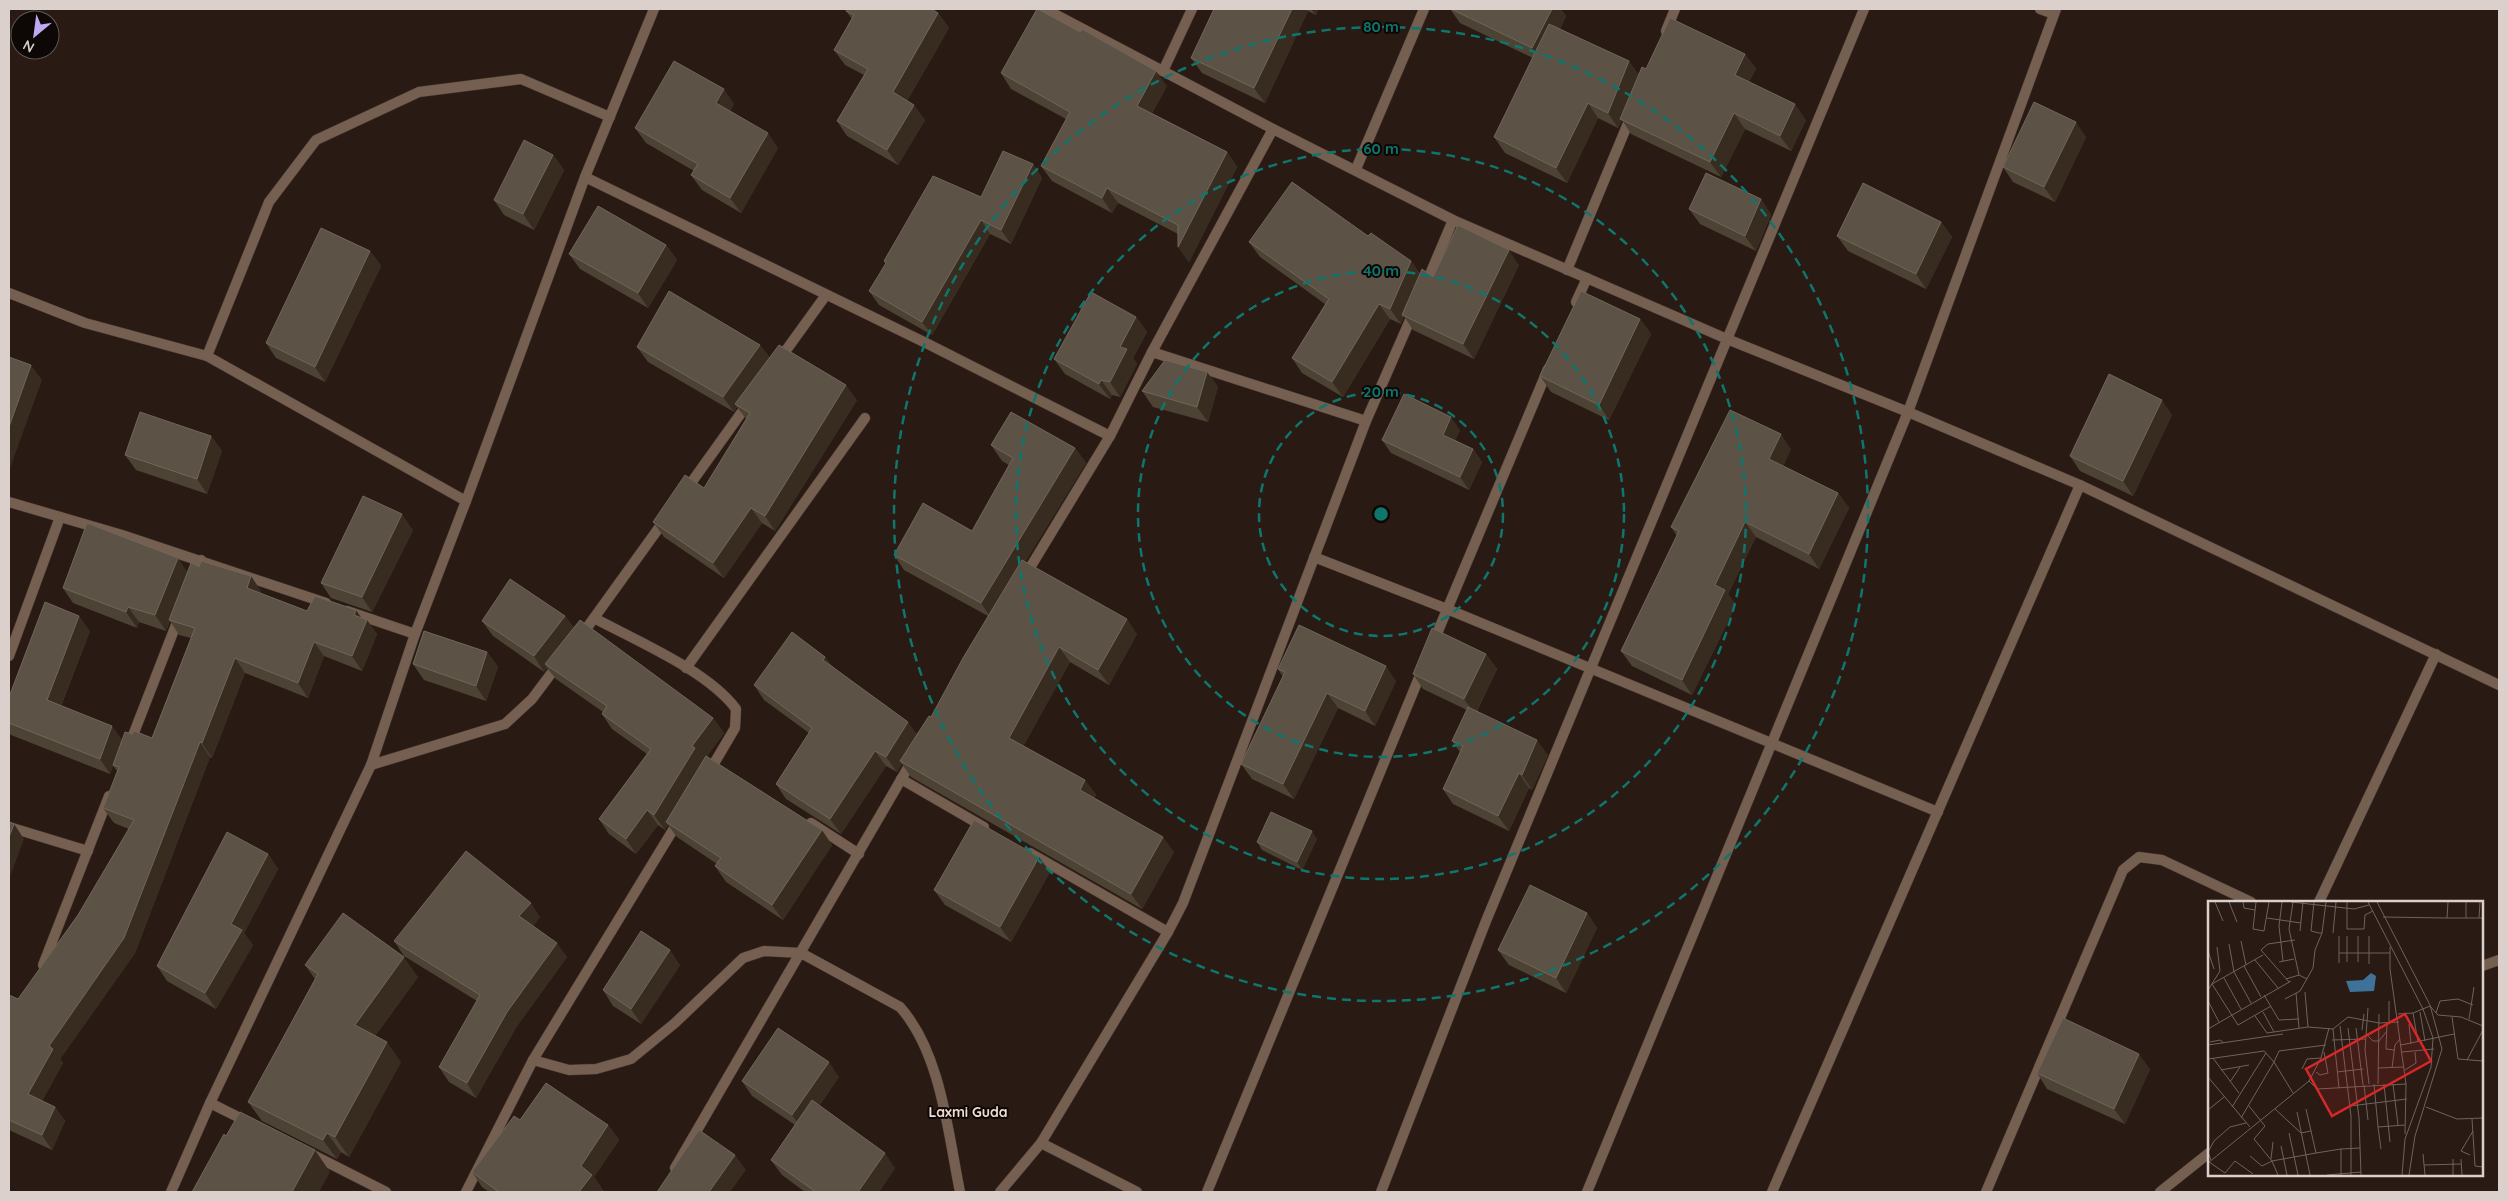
<svg xmlns="http://www.w3.org/2000/svg" width="2508" height="1201" viewBox="0 0 2508 1201" font-family="Quicksand,sans-serif">
<style>
.lines{fill:none;stroke-linecap:round;stroke-linejoin:round}
.minor-casing{stroke:#453730;stroke-width:11}
.tertiary-casing{stroke:#453730;stroke-width:11}
.minor{stroke:#755f50;stroke-width:10}
.tertiary{stroke:#755f50;stroke-width:10}
.wall{fill:#4d4335}
.shaded-wall{fill:#382c21}
.building{fill:#5c5245;stroke:#70665a}
.ring{fill:none;stroke:#0f766e;stroke-width:2.5;stroke-dasharray:9 6}
.labels{text-anchor:middle;stroke-width:4;stroke-linejoin:round;paint-order:stroke}
.neighbourhood-label{font-size:14px;font-weight:bold;fill:#f2ddd2;stroke:#0d0705}
.inset-road{fill:none;stroke:#70635d;stroke-width:1}
.view{fill:#d62828;fill-opacity:0.15;stroke:#d62828;stroke-width:2.5}
.inset-edge{fill:none;stroke:#dbd0cb;stroke-width:2.5}
.centre{fill:#0f766e;stroke:#0d0705;stroke-width:2.5}
.ring-label{font-size:15px;text-anchor:middle;font-weight:bold;fill:#0f766e;stroke:#0d0705;stroke-width:4;stroke-linejoin:round;paint-order:stroke}
</style>
<rect width="100%" height="100%" fill="#291a13"/>
<g class="lines">
<defs>
<g id="minor">
<polyline points="1045,9 1273,129 1453,220 1727,339 1908,412 2080,485 2499,685"/>
<polyline points="2040,9 2054,14"/>
<polyline points="1666,31 1675,9"/>
<polyline points="1163,71 1192,9"/>
<polyline points="1356,169 1424,9"/>
<polyline points="585,177 928,344 1110,436"/>
<polyline points="1567,270 1631,116"/>
<polyline points="1425,286 1453,220"/>
<polyline points="9,293 85,323 207,356 466,501"/>
<polyline points="1576,302 1587,278"/>
<polyline points="1152,352 1366,421"/>
<polyline points="207,356 269,202 316,140 419,92 521,79 610,117"/>
<polyline points="779,360 826,295"/>
<polyline points="686,490 749,402"/>
<polyline points="9,502 122,535 326,603"/>
<polyline points="1314,557 1447,609 1938,812"/>
<polyline points="1025,576 1110,436 1152,352 1273,129"/>
<polyline points="194,578 201,560"/>
<polyline points="347,611 415,634"/>
<path d="M594,618C637,641 708,671 736,709L735,728L709,772"/>
<polyline points="581,636 666,518"/>
<polyline points="1433,643 1548,369"/>
<polyline points="9,656 60,517"/>
<polyline points="686,668 865,418"/>
<polyline points="130,743 179,617"/>
<polyline points="371,765 505,724 532,699 559,663"/>
<polyline points="901,779 984,827"/>
<polyline points="811,823 859,854"/>
<polyline points="9,827 88,851"/>
<polyline points="1030,853 1168,932"/>
<polyline points="2319,902 2436,654"/>
<polyline points="43,965 109,796"/>
<polyline points="2482,966 2499,960"/>
<path d="M533,1060L569,1070L596,1069L631,1059L675,1023L743,958L764,951L801,953L900,1007C941,1053 948,1133 960,1192"/>
<polyline points="210,1103 250,1123"/>
<polyline points="1041,1143 1137,1192"/>
<polyline points="309,1153 386,1192"/>
<polyline points="675,1168 913,759"/>
<polyline points="466,1192 533,1060 679,820"/>
<polyline points="1000,1192 1041,1143 1168,932 1183,903 1366,421 1414,311"/>
<polyline points="1207,1192 1423,668"/>
<polyline points="1381,1192 1486,921 1864,9"/>
<polyline points="1587,1192 1908,412 2056,9"/>
<polyline points="1772,1192 2080,485"/>
<polyline points="1986,1192 2123,870 2139,857 2162,860 2251,902"/>
<polyline points="2160,1192 2209,1153"/>
</g>
<polyline id="tertiary" points="171,1192 210,1103 371,765 415,634 466,501 585,177 654,9"/>
</defs>
<use href="#minor" class="minor-casing"/>
<use href="#tertiary" class="tertiary-casing"/>
<use href="#minor" class="minor"/>
<use href="#tertiary" class="tertiary"/>
</g>
<g class="wall">
<polygon points="1214,9 1318,9 1316,15 1308,11 1265,103 1202,73 1191,58"/>
<polygon points="1450,9 1561,9 1566,16 1560,29 1639,74 1646,69 1745,54 1756,69 1749,82 1806,120 1791,151 1745,129 1721,177 1631,134 1622,120 1618,128 1598,118 1567,183 1505,153 1494,137 1533,58 1460,23"/>
<polygon points="846,11 938,13 949,28 907,101 925,120 898,165 847,136 837,121 864,75 845,65 834,50 852,19"/>
<polygon points="1001,73 1167,86 1152,113 1227,152 1237,167 1189,262 1178,247 1178,234 1118,203 1112,213 1052,181 1041,166 1066,119 1011,89"/>
<polygon points="734,104 730,111 778,148 741,213 702,190 691,175 694,171 646,143 635,128"/>
<polygon points="2086,137 2055,202 2013,182 2003,167"/>
<polygon points="553,155 564,170 534,230 504,215 494,200"/>
<polygon points="1033,164 1042,178 1011,244 990,234 932,335 879,305 869,291 886,264 884,261 981,197"/>
<polygon points="1761,199 1771,215 1756,251 1700,224 1689,209"/>
<polygon points="1941,222 1952,237 1926,289 1848,251 1837,236"/>
<polygon points="1368,236 1411,261 1420,274 1433,277 1519,265 1474,359 1413,330 1404,316 1401,324 1390,319 1343,397 1302,373 1292,358 1325,304 1260,257 1249,242"/>
<polygon points="666,245 677,260 648,308 580,269 569,254"/>
<polygon points="370,251 381,266 325,382 276,358 266,343"/>
<polygon points="1136,317 1147,332 1133,358 1137,364 1120,397 1112,395 1110,399 1065,374 1054,359"/>
<polygon points="1640,319 1651,334 1609,420 1551,392 1540,376"/>
<polygon points="760,345 770,358 857,400 775,531 762,523 724,578 664,537 653,522 704,488 746,419 737,407 734,412 648,362 637,347"/>
<polygon points="1207,372 1218,387 1208,422 1153,407 1142,391"/>
<polygon points="2172,415 2133,496 2080,471 2070,456"/>
<polygon points="1460,430 1455,440 1473,449 1482,462 1469,490 1391,453 1382,440"/>
<polygon points="211,436 222,451 207,494 136,470 125,455"/>
<polygon points="991,445 1075,448 1086,463 1025,562 1137,634 1109,685 1070,662 1023,746 1085,780 1096,795 1094,798 1174,852 1142,909 911,777 902,764 897,772 886,766 841,834 786,799 776,784 809,733 764,700 754,685 825,657 832,666 917,734 931,717 988,616 904,570 894,555 972,531 1009,465 1002,461"/>
<polygon points="1791,449 1783,466 1838,493 1849,508 1819,569 1756,537 1728,594 1736,605 1692,695 1632,666 1621,651 1677,536 1671,527"/>
<polygon points="413,530 372,612 331,598 321,583"/>
<polygon points="188,572 261,591 260,593 307,611 362,618 367,620 377,634 362,671 324,656 308,698 245,673 212,758 210,757 135,953 60,1059 63,1063 42,1101 55,1107 65,1121 52,1150 9,1130 9,995 18,999 78,915 129,829 114,823 103,808 118,772 113,766 110,774 11,735 9,732 9,697 90,631 61,706 122,740 132,734 152,738 191,638 179,635 170,621 166,631 139,622 137,628 73,603 63,588"/>
<polygon points="565,616 574,628 713,718 724,733 707,756 832,845 783,920 726,882 715,866 717,864 677,837 668,825 665,830 658,825 636,854 609,834 599,819 647,754 612,729 602,714 603,712 556,679 547,668 544,672 493,636 482,621"/>
<polygon points="487,652 498,667 486,701 424,680 413,664"/>
<polygon points="1486,654 1497,669 1477,711 1548,755 1532,790 1529,788 1509,831 1453,804 1443,789 1460,752 1452,741 1467,710 1423,689 1413,674"/>
<polygon points="1278,669 1396,681 1375,726 1338,708 1294,799 1252,779 1241,764 1283,677"/>
<polygon points="1317,839 1302,870 1262,850 1257,842"/>
<polygon points="268,854 278,869 244,933 253,945 216,1009 167,981 157,966"/>
<polygon points="1050,872 1011,942 945,905 934,890"/>
<polygon points="1587,913 1597,928 1566,993 1509,965 1498,950"/>
<polygon points="540,917 533,926 567,957 517,1026 476,1098 449,1082 439,1067 477,1001 404,956 394,941"/>
<polygon points="305,965 418,977 375,1036 401,1062 349,1157 341,1152 337,1159 262,1121 248,1102 315,979"/>
<polygon points="680,965 641,1024 613,1006 603,990"/>
<polygon points="2150,1069 2125,1124 2047,1089 2037,1073"/>
<polygon points="839,1077 819,1106 895,1168 879,1192 805,1192 782,1175 771,1160 795,1125 752,1096 742,1081"/>
<polygon points="520,1120 608,1125 619,1140 594,1177 603,1190 601,1192 489,1192 482,1187 472,1172"/>
</g>
<g class="shaded-wall">
<polygon points="1292,9 1307,9 1308,11 1265,103 1254,88"/>
<polygon points="1311,9 1318,9 1316,15"/>
<polygon points="1552,9 1561,9 1566,16 1543,63 1532,48"/>
<polygon points="938,13 949,28 903,108 893,92"/>
<polygon points="1745,54 1756,69 1745,90 1735,75"/>
<polygon points="1629,61 1640,76 1620,119 1622,120 1618,128 1608,113"/>
<polygon points="1156,71 1167,86 1147,121 1137,106"/>
<polygon points="724,89 734,104 726,118 716,103"/>
<polygon points="1588,103 1598,118 1567,183 1556,168"/>
<polygon points="1795,104 1806,120 1791,151 1780,136"/>
<polygon points="914,105 925,120 898,165 887,150"/>
<polygon points="1734,113 1745,129 1721,177 1710,162"/>
<polygon points="2076,122 2086,137 2055,202 2044,187"/>
<polygon points="768,133 778,148 741,213 730,198"/>
<polygon points="1227,152 1237,167 1189,262 1178,247"/>
<polygon points="553,155 564,170 534,230 523,214"/>
<polygon points="1033,164 1042,178 1011,244 1001,230"/>
<polygon points="1107,188 1118,203 1112,213 1102,198"/>
<polygon points="1761,199 1771,215 1756,251 1745,236"/>
<polygon points="981,220 990,234 932,335 922,322"/>
<polygon points="1941,222 1952,237 1926,289 1916,274"/>
<polygon points="666,245 677,260 648,308 638,293"/>
<polygon points="1509,250 1519,265 1474,359 1463,344"/>
<polygon points="370,251 381,266 325,382 315,367"/>
<polygon points="1411,261 1421,276 1402,315 1404,316 1401,324 1390,309"/>
<polygon points="1379,304 1390,319 1343,397 1332,382"/>
<polygon points="1136,317 1147,332 1133,358 1137,364 1120,397 1110,382 1120,347"/>
<polygon points="1640,319 1651,334 1609,420 1599,405"/>
<polygon points="760,345 771,360 735,404 737,407 734,412 723,397"/>
<polygon points="31,365 42,380 9,471 9,427"/>
<polygon points="1207,372 1218,387 1208,422 1197,407"/>
<polygon points="1101,380 1112,395 1110,399 1099,384"/>
<polygon points="846,385 857,400 775,531 765,516"/>
<polygon points="2162,400 2172,415 2133,496 2123,481"/>
<polygon points="1451,417 1460,430 1452,447 1443,435"/>
<polygon points="1781,434 1791,449 1780,474 1769,459"/>
<polygon points="211,436 222,451 207,494 197,479"/>
<polygon points="1075,448 1086,463 991,618 981,603"/>
<polygon points="1473,449 1482,462 1469,490 1460,477"/>
<polygon points="1838,493 1849,508 1819,569 1809,554"/>
<polygon points="751,508 762,523 724,578 713,563"/>
<polygon points="402,514 413,530 372,612 362,597"/>
<polygon points="1745,522 1756,537 1728,594 1736,605 1692,695 1682,680 1715,585"/>
<polygon points="178,558 188,573 166,631 155,615"/>
<polygon points="251,576 261,591 257,603 247,588"/>
<polygon points="128,607 139,622 137,628 126,612"/>
<polygon points="356,610 365,623 367,620 377,634 362,671 352,656 354,615"/>
<polygon points="79,616 90,631 57,715 47,700"/>
<polygon points="565,616 576,631 545,664 547,668 544,672 534,656"/>
<polygon points="1127,619 1137,634 1109,685 1098,670"/>
<polygon points="314,642 324,656 308,698 298,683"/>
<polygon points="1059,647 1070,662 1020,753 1009,738"/>
<polygon points="487,652 498,667 486,701 476,686"/>
<polygon points="1486,654 1497,669 1475,714 1464,699"/>
<polygon points="825,657 836,672 823,660"/>
<polygon points="235,658 245,673 212,758 202,743"/>
<polygon points="1386,666 1396,681 1375,726 1365,711"/>
<polygon points="1327,693 1338,708 1294,799 1283,784"/>
<polygon points="713,718 724,733 704,760 666,822 668,825 665,830 654,815 692,746"/>
<polygon points="908,722 919,737 900,761 902,764 897,772 886,757"/>
<polygon points="112,726 123,741 110,774 100,759"/>
<polygon points="1537,740 1548,755 1532,790 1522,775"/>
<polygon points="200,742 210,757 135,953 60,1059 63,1063 38,1108 28,1094 49,1046"/>
<polygon points="875,751 886,766 841,834 830,819"/>
<polygon points="1519,773 1529,788 1509,831 1498,816"/>
<polygon points="1085,780 1096,795 1090,805 1080,790"/>
<polygon points="647,810 658,825 636,854 626,839"/>
<polygon points="14,824 24,839 9,879 9,837"/>
<polygon points="822,830 832,845 783,920 772,905"/>
<polygon points="1312,831 1317,839 1302,870 1297,862"/>
<polygon points="1163,837 1174,852 1142,909 1131,894"/>
<polygon points="268,854 278,869 244,933 253,945 216,1009 205,993 231,924"/>
<polygon points="1039,857 1050,872 1011,942 1000,927"/>
<polygon points="531,903 540,917 529,931 519,916"/>
<polygon points="1587,913 1597,928 1566,993 1556,978"/>
<polygon points="557,943 567,957 517,1026 476,1098 467,1083 507,1012"/>
<polygon points="670,950 680,965 641,1024 631,1009"/>
<polygon points="404,957 418,977 369,1044 355,1025"/>
<polygon points="387,1042 401,1062 349,1157 335,1137"/>
<polygon points="2139,1054 2150,1069 2125,1124 2114,1109"/>
<polygon points="829,1062 839,1077 803,1130 792,1115"/>
<polygon points="55,1107 65,1121 52,1150 42,1135"/>
<polygon points="608,1125 619,1140 594,1177 603,1190 601,1192 579,1192 581,1166"/>
<polygon points="327,1133 341,1152 337,1159 323,1140"/>
<polygon points="315,1150 330,1172 319,1192 292,1192"/>
<polygon points="885,1153 895,1168 879,1192 858,1192"/>
<polygon points="735,1155 746,1170 730,1192 709,1192"/>
</g>
<g class="building">
<polygon points="847,9 931,9 938,13 893,92 914,105 887,150 837,121 868,69 834,50 854,15 846,11"/>
<polygon points="1037,9 1038,9 1080,32 1082,29 1156,71 1137,106 1227,152 1178,247 1178,225 1107,188 1102,198 1041,166 1070,112 1001,73"/>
<polygon points="1214,9 1292,9 1254,88 1191,58"/>
<polygon points="1451,9 1552,9 1532,48"/>
<polygon points="1670,18 1745,54 1735,75 1795,104 1780,136 1734,113 1710,162 1620,119 1642,67 1646,69"/>
<polygon points="1549,24 1629,61 1608,113 1588,103 1556,168 1494,137"/>
<polygon points="674,61 724,89 716,103 768,133 730,198 691,175 698,164 635,128"/>
<polygon points="2034,102 2076,122 2044,187 2003,167"/>
<polygon points="524,140 553,155 523,214 494,200"/>
<polygon points="1003,151 1033,164 1001,230 981,220 922,322 869,291 886,263 884,261 933,176 981,197"/>
<polygon points="1706,173 1761,199 1745,236 1689,209"/>
<polygon points="1292,182 1368,236 1371,233 1411,261 1390,309 1379,304 1332,382 1292,358 1329,299 1249,242"/>
<polygon points="1863,183 1941,222 1916,274 1837,236"/>
<polygon points="598,206 666,245 638,293 569,254"/>
<polygon points="1458,225 1509,250 1463,344 1402,315 1422,269 1433,277"/>
<polygon points="321,228 370,251 315,367 266,343"/>
<polygon points="669,291 760,345 723,397 637,347"/>
<polygon points="1581,291 1640,319 1599,405 1540,376"/>
<polygon points="1091,292 1136,317 1120,347 1127,349 1110,382 1101,380 1099,384 1054,359"/>
<polygon points="779,345 846,385 765,516 751,508 713,563 653,522 685,475 704,488 750,413 735,404"/>
<polygon points="9,357 31,365 9,427"/>
<polygon points="1165,360 1207,372 1197,407 1142,391"/>
<polygon points="2109,374 2162,400 2123,481 2070,456"/>
<polygon points="1404,394 1451,417 1443,435 1473,449 1460,477 1382,440"/>
<polygon points="1730,410 1781,434 1769,459 1838,493 1809,554 1745,522 1715,585 1725,590 1682,680 1621,651 1679,531 1671,527"/>
<polygon points="140,412 211,436 197,479 125,455"/>
<polygon points="1011,412 1075,448 981,603 894,555 923,503 972,531 1013,458 991,445"/>
<polygon points="363,496 402,514 362,597 321,583"/>
<polygon points="87,523 178,558 155,615 128,607 126,612 63,588"/>
<polygon points="1022,560 1127,619 1098,670 1059,647 1009,738 1085,780 1080,790 1163,837 1131,894 900,761 929,716 931,717 963,658"/>
<polygon points="201,561 251,576 247,588 307,611 315,596 356,610 354,615 367,620 352,656 314,642 298,683 235,658 202,743 200,742 124,938 49,1046 53,1049 28,1094 55,1107 42,1135 9,1120 9,995 18,999 78,915 134,820 103,808 119,767 113,765 125,732 132,734 134,731 152,738 195,628 169,620 191,563 199,567"/>
<polygon points="510,579 565,616 534,656 482,621"/>
<polygon points="45,602 79,616 47,700 112,726 100,759 9,723 9,697"/>
<polygon points="580,620 713,718 692,746 695,748 654,815 647,810 626,839 599,819 651,749 602,714 607,706 545,664"/>
<polygon points="1299,625 1386,666 1365,711 1327,693 1283,784 1241,764 1285,672 1278,669"/>
<polygon points="1432,628 1486,654 1464,699 1413,674"/>
<polygon points="424,631 487,652 476,686 413,664"/>
<polygon points="792,632 825,657 823,660 908,722 886,757 875,751 830,819 776,784 812,728 754,685"/>
<polygon points="1468,707 1537,740 1522,775 1519,773 1498,816 1443,789 1463,746 1452,741"/>
<polygon points="706,756 822,830 772,905 715,866 721,858 666,822"/>
<polygon points="1271,812 1312,831 1297,862 1257,842"/>
<polygon points="974,820 1039,857 1000,927 934,890"/>
<polygon points="9,822 14,824 9,837"/>
<polygon points="227,832 268,854 231,924 242,930 205,993 157,966"/>
<polygon points="466,851 531,903 519,916 557,943 507,1012 467,1083 439,1067 480,995 394,941"/>
<polygon points="1530,885 1587,913 1556,978 1498,950"/>
<polygon points="343,913 404,957 355,1025 387,1042 335,1137 327,1133 323,1140 248,1102 318,974 305,965"/>
<polygon points="641,931 670,950 631,1009 603,990"/>
<polygon points="2063,1018 2139,1054 2114,1109 2037,1073"/>
<polygon points="778,1028 829,1062 792,1115 742,1081"/>
<polygon points="546,1083 608,1125 581,1166 592,1175 579,1192 499,1192 472,1172 514,1116 520,1120"/>
<polygon points="812,1100 885,1153 858,1192 816,1192 771,1160"/>
<polygon points="240,1112 315,1150 292,1192 192,1192 224,1134 226,1136"/>
<polygon points="699,1130 735,1155 709,1192 657,1192"/>
</g>
<g class="ring">
<circle cx="1381" cy="514" r="122"/>
<circle cx="1381" cy="514" r="243"/>
<circle cx="1381" cy="514" r="365"/>
<circle cx="1381" cy="514" r="487"/>
</g>
<g class="labels">
<g class="neighbourhood-label">
<text x="968" y="1117">Laxmi Guda</text>
</g>
</g>
<g transform="translate(2208 901)">
<rect width="275" height="275" fill="#291a13"/>
<path d="M163,72L168,75L166,90L142,91L138,80L155,79Z" fill="#3f7298"/>
<path class="inset-road" d="M7,1L15,20M21,1L29,21M35,1L36,7L47,9M48,1L45,28L56,30L61,1M74,1L71,25L75,60M83,1L146,8L161,4M85,1L81,28L91,74M106,1L103,30L111,32H114L118,1M139,1V28H156L157,14L165,10M160,1L215,108L225,137L223,166L197,238L194,274M169,1L222,104L234,148L207,235L201,274M175,16L239,17L240,1M59,17L93,22M239,17H258V1M258,17H275M271,17L272,1M92,30L95,1M125,32L128,1M150,35V61M161,35V63M33,40L38,64M21,43L26,71L43,102M182,46V68L198,183L197,233M0,50L6,68M131,52H182M55,54L4,83L30,124L63,105M47,59L70,87M71,61L86,58M139,61V35M131,62V35M36,65L53,96M16,77L33,108M78,78L91,74L99,78M81,81L53,49L60,43L87,39M0,89L12,70L9,46M97,91L100,126M88,92L91,127M56,94L71,119L91,118M77,98L92,90L105,67L107,49L114,32M0,100L11,121M181,100V122M160,107L157,149L161,183M55,111L66,131M212,111L217,140M205,112L210,141M228,112L232,100L250,98L265,104M190,113L205,112L222,105L230,114L253,116L275,125M47,115L59,132L100,126L125,128L140,116L171,122L191,121M244,116L250,158L275,160M261,118L266,86M179,122L178,148L186,149M201,123L203,143M132,125L143,215V274M140,127L151,217L153,274M148,127L155,184M0,128L83,80M125,128L131,187M154,129L156,113M158,133L165,140H171L179,130M124,139L157,138M2,141L12,139L16,142M0,144L75,133M193,144L246,133M194,151L226,148M5,157L31,192M0,158L56,150L66,161L33,217M259,159L275,129M170,167L196,166M184,167L187,144L192,138M94,168L99,158L113,157M13,169L41,164M197,169L208,162L207,151M108,171L112,174L120,172L116,151M129,171L155,168M0,176L42,226M101,180L109,188L198,183M22,181L32,166M166,183L170,226L197,224M170,183L171,113M176,183L182,241M185,183L190,224M156,184L160,219M85,192L66,161L71,150L118,144M41,205L57,225L46,238L64,260L70,274M142,205L199,198M24,206L58,152M218,206L249,218L275,217M67,208L93,232L103,230M0,209L16,196M89,211L102,274M264,218L267,265L275,266M170,226L173,248M81,232L90,274M73,245L79,274M108,252L133,248M215,253L217,274M262,254L253,250L265,230M42,255L54,265L64,260L108,252L98,208M63,258L65,241M245,258V274M253,258L254,274M3,259L0,251L6,240L22,226L38,222M1,261L17,272L27,260L45,273M0,262L101,180L113,157L121,127M216,264L253,263M119,274L153,271M133,274V248L152,247"/>
<path class="view" d="M197,113L223,160L124,215L98,168Z"/>
<rect width="275" height="275" class="inset-edge"/>
</g>
<circle cx="1381" cy="514" r="8" class="centre"/>
<g class="ring-label">
<text x="1381" y="32">80 m</text>
<text x="1381" y="154">60 m</text>
<text x="1381" y="276">40 m</text>
<text x="1381" y="397">20 m</text>
</g>
<rect width="2508" height="1201" fill="none" stroke="#dbd0cb" stroke-width="20"/>
<g transform="translate(35 35) rotate(209)"><circle r="24" fill="#0d0705" stroke="#5f5754"/>
<path d="M0-4L9 19L0 12L-9 19Z" fill="#bfa9f4"/>
<text y="-8" font-size="14" font-weight="bold" text-anchor="middle" fill="#dbd0cb">N</text>
</g>
</svg>
